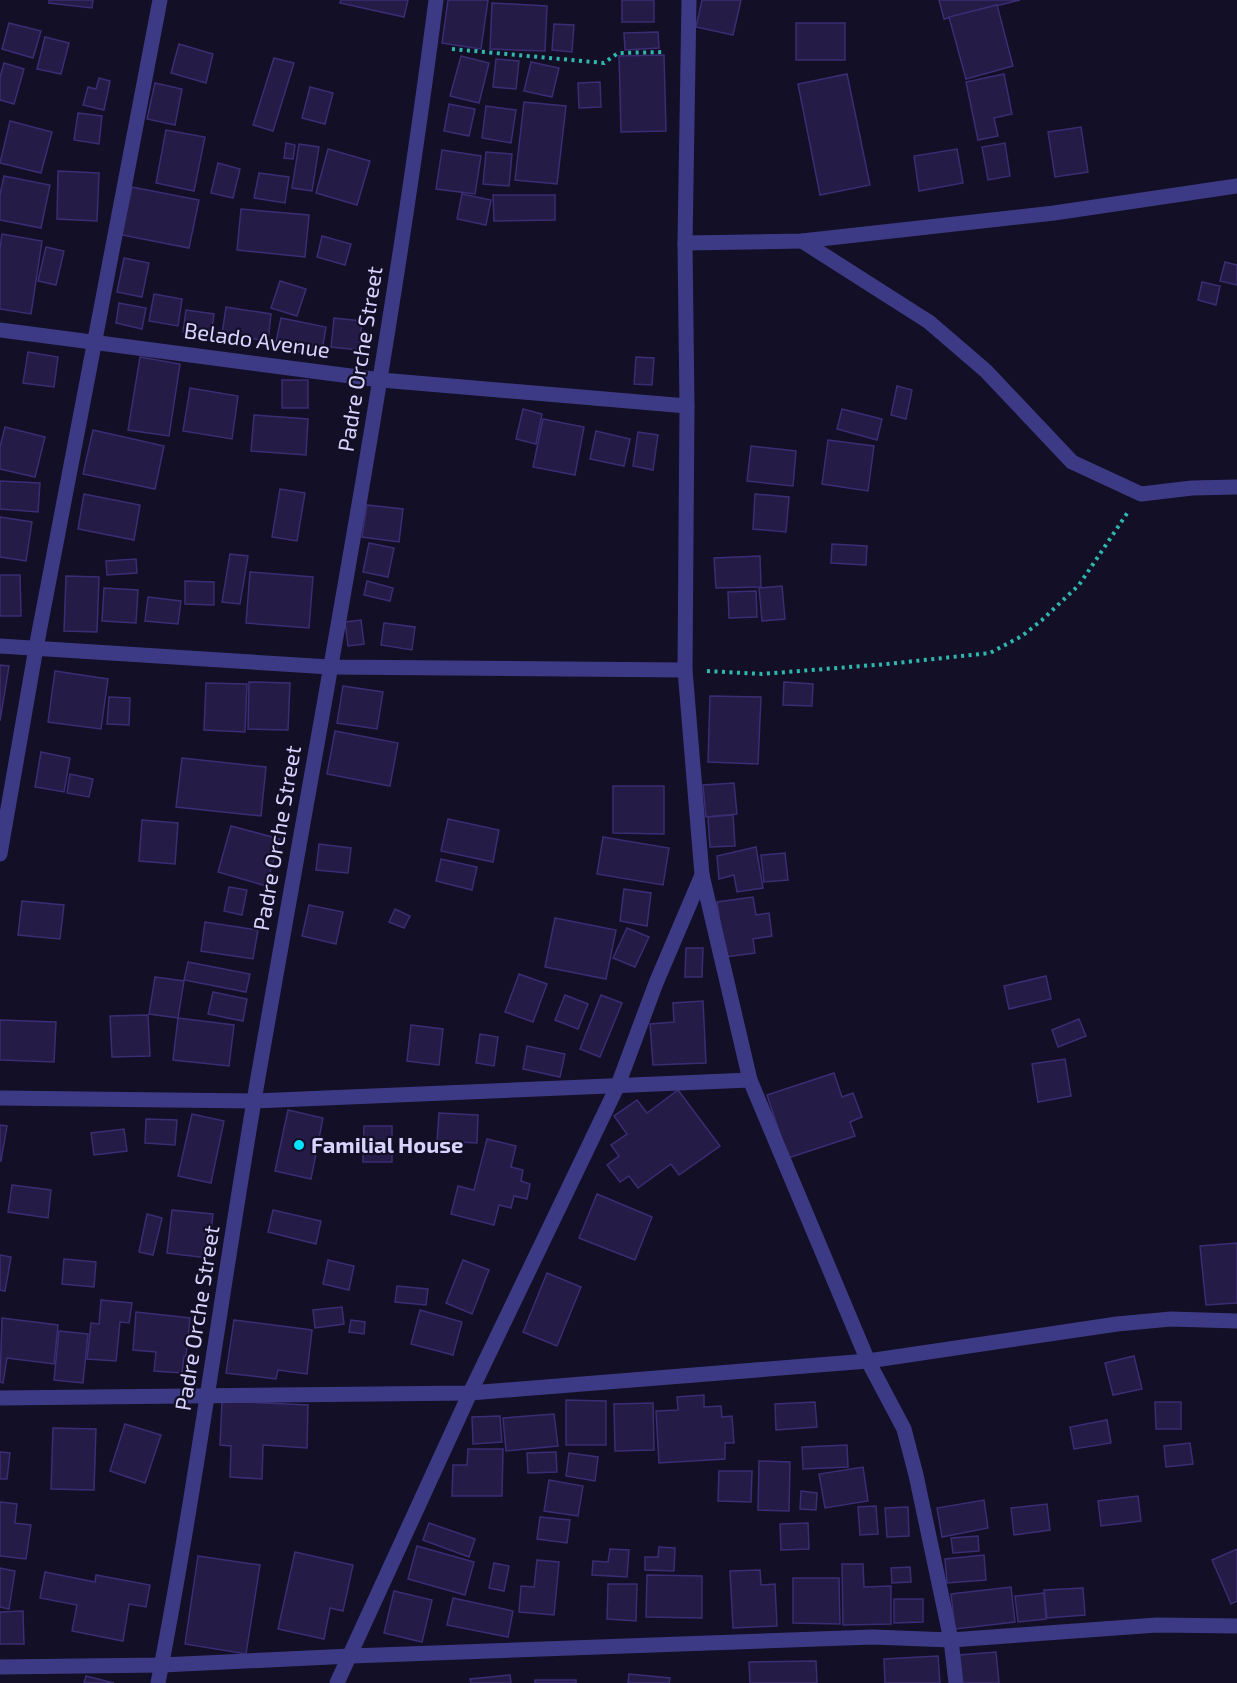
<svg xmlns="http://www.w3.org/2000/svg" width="1237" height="1683" viewBox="0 0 1237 1683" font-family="'Exo 2',sans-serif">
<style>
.building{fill:#241b47;stroke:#3b2d73;stroke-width:1.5}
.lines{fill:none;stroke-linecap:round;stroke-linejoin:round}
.path{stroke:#2fb8b0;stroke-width:4;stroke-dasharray:3 4.5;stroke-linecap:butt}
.minor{stroke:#3d3a85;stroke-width:15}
.poi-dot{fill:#00e5ff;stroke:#130f26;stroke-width:2}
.labels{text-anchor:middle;stroke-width:4.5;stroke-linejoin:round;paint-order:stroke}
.street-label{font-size:22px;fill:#d9d4ff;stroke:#130f26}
.poi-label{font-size:22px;font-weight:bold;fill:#d9d4ff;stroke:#130f26;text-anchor:start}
</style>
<rect width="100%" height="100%" fill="#130f26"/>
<g class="building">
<polygon points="49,0 93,0 92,8 49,3"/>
<polygon points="341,0 408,0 404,17 340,3"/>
<polygon points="448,0 488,0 481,49 442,43"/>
<rect x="622" y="0" width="32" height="22"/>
<polygon points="702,0 741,0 733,35 696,27"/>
<polygon points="939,0 1020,0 944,19"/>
<polygon points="492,3 547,6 545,51 490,49"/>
<polygon points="997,5 1013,66 966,79 949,17"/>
<polygon points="9,23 41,31 33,58 2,49"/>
<rect x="796" y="23" width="49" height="37"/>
<polygon points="554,24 574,25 572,52 552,50"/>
<polygon points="658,32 659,48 625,50 624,33"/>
<polygon points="45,37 69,43 61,74 37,69"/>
<polygon points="179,44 213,54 206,83 171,73"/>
<polygon points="664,55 666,131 621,132 619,56"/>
<polygon points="461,56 489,63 479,103 450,96"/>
<polygon points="274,58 294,63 273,131 253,125"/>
<polygon points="496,59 519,61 516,89 493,87"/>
<polygon points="531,62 559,68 552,97 524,91"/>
<polygon points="4,63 24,69 14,104 0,100 0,77"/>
<polygon points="847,74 870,185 820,195 798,84"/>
<polygon points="1004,74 1012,114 994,118 998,136 978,140 966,82"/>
<polygon points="99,78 110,81 104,110 83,105 88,87 96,89"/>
<polygon points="600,82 601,107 579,108 578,83"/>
<polygon points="155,83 182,89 175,125 147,119"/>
<polygon points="310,87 333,93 325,124 302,118"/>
<polygon points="524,102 566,106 557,184 515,180"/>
<polygon points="449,104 475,109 469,136 444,131"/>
<polygon points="486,106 516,110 511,143 482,138"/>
<polygon points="78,113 102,116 99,144 74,140"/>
<polygon points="10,121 52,132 41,173 0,163"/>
<polygon points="1081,127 1088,172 1055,177 1048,132"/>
<polygon points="166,130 205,137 194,191 156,183"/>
<polygon points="286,143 295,145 293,159 284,158"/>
<polygon points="1005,143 1010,176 988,180 982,147"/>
<polygon points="299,144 319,147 312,191 292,188"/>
<polygon points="328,149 370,161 357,205 316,193"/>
<polygon points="957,149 963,183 919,191 914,156"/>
<polygon points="442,150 481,156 475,194 436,189"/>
<polygon points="486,152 512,154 509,186 483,184"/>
<polygon points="218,163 240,169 233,198 211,193"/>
<polygon points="58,171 99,173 97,221 57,219"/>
<polygon points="259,173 289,177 285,203 254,198"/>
<polygon points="4,176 50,185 41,228 0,220 0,195"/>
<polygon points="132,187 199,200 189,248 122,235"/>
<polygon points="462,194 491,200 486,225 457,219"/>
<polygon points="493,195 555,195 555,220 494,221"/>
<polygon points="241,209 309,215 305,257 237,250"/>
<polygon points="2,234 42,241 31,314 0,309 0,249"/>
<polygon points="322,236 351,244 345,265 317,257"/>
<polygon points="46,247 64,251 56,285 38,281"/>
<polygon points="124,258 149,263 142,297 117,292"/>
<polygon points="1225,262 1237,265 1237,285 1220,281"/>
<polygon points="280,281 306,289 297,316 271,308"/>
<polygon points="1202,282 1220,286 1216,305 1198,300"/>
<polygon points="154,294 182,299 178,326 149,321"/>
<polygon points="119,303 146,308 142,329 116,323"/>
<polygon points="226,307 271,314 268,341 222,334"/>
<polygon points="186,310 214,314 211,336 183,332"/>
<polygon points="281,318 326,327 321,356 275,347"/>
<polygon points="334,318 362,321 359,350 331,347"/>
<polygon points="28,352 58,357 54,387 23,383"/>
<polygon points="140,357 180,364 169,436 128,430"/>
<polygon points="636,357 654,358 652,385 634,384"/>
<rect x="282" y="380" width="26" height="28"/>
<polygon points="897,386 912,390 906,419 891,415"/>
<polygon points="190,388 238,396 232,439 183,431"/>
<polygon points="523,409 542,414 536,444 516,439"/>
<polygon points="842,409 882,419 877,440 837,429"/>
<polygon points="254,415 308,419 306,455 251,451"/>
<polygon points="543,419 584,427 575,475 533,467"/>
<polygon points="5,427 45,437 35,477 0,469 0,447"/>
<polygon points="93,430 164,446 155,489 83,474"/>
<polygon points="596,431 630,439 624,466 590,459"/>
<polygon points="638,432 658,435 653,470 633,466"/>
<polygon points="828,440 874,446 868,491 822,484"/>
<polygon points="751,446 796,451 793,486 747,481"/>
<polygon points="0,481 40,483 38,512 0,509"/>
<polygon points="280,489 305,493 297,541 272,537"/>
<polygon points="84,494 140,505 134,540 78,529"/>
<polygon points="755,494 789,497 786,532 753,529"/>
<polygon points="367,505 403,509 399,542 362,537"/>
<polygon points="0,517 32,522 26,561 0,557"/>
<polygon points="369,543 394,548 388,577 363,572"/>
<polygon points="832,544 867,546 866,565 831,563"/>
<polygon points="230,554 248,556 240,604 222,602"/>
<polygon points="760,556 761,587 716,588 714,558"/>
<polygon points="136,559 137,573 107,575 106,561"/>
<polygon points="250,572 313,577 309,628 246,623"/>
<polygon points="0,575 20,575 21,616 0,616"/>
<polygon points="66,576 99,577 97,632 64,631"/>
<polygon points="185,581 214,582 214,605 185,604"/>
<polygon points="367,581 393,588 390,601 364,595"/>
<polygon points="782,586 785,619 762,621 759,588"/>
<polygon points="104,588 138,590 136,623 102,621"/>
<polygon points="756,591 757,617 729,618 728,592"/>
<polygon points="148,597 181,601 178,624 145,621"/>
<polygon points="361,620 364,644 348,646 345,622"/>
<polygon points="384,623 415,627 412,650 381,645"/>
<polygon points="0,665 9,666 0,721"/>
<polygon points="55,671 108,679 101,729 48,722"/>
<polygon points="249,682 290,683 288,730 248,729"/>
<polygon points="784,682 813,684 812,706 783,705"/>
<polygon points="206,683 247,684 245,732 204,730"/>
<polygon points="343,686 383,692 377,729 337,723"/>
<polygon points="710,696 761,697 758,764 708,762"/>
<polygon points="109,697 130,698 129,725 107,724"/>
<polygon points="335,731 398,743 390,786 327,774"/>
<polygon points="41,752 70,758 64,792 35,787"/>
<polygon points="182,758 266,767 261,816 176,807"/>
<polygon points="70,774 93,779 89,797 67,793"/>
<polygon points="734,783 737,814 706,817 703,785"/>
<polygon points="613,786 664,786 664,834 613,833"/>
<polygon points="733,815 735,846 710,847 708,817"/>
<polygon points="448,819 499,830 493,862 441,851"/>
<polygon points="142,820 178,823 175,864 139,861"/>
<polygon points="231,826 280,839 266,886 218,872"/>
<polygon points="603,837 669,848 663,885 597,874"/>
<polygon points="319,844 351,848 348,873 316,870"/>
<polygon points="756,847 763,888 737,892 734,875 719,879 717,856"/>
<polygon points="785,853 788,880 764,882 761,855"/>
<polygon points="441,859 477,867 472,890 436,881"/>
<polygon points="229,887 247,890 242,915 224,911"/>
<polygon points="624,889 651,893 647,926 620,921"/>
<polygon points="753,897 756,915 769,913 772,936 753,939 755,953 725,957 717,902"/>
<polygon points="22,901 64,905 60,939 18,935"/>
<polygon points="309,905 343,912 336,944 302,936"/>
<polygon points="395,909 410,916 404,928 389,922"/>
<polygon points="555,918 616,930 606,979 545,967"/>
<polygon points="205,922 258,930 253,959 201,951"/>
<polygon points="627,928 649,937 635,967 613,958"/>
<polygon points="686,948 703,948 702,977 685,977"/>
<polygon points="188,962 250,974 246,992 184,980"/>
<polygon points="519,974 547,984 533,1022 505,1012"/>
<polygon points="1046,976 1051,999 1009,1009 1004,986"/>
<polygon points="155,977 184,981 178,1018 149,1014"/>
<polygon points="213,992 247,999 243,1021 208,1014"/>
<polygon points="565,995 588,1004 578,1029 555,1020"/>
<polygon points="601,995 622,1003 600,1057 580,1049"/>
<polygon points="703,1001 706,1063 653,1065 650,1024 674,1022 673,1003"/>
<polygon points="148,1015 150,1056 112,1057 110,1016"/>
<polygon points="178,1018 234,1025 229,1066 173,1060"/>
<polygon points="1079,1019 1086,1036 1058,1047 1052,1030"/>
<polygon points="0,1020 56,1022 54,1062 0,1060"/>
<polygon points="411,1025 443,1029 439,1065 407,1061"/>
<polygon points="480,1034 498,1037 494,1066 476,1063"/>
<polygon points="527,1046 565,1054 560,1077 523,1069"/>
<polygon points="1065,1059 1071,1096 1038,1102 1032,1064"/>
<polygon points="834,1073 842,1097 853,1093 862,1117 850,1122 855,1136 788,1158 767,1095"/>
<polygon points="678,1090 720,1146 679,1175 671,1164 638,1188 629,1176 620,1182 607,1165 619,1156 611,1145 627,1134 614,1116 637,1100 647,1113"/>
<polygon points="288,1110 323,1118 311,1179 275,1171"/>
<polygon points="439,1113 478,1115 477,1143 437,1141"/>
<polygon points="192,1114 224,1121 211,1183 178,1176"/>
<polygon points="146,1119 177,1120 175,1145 145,1143"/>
<polygon points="0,1125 7,1126 1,1161 0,1161"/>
<polygon points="364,1126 392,1126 392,1162 363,1162"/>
<polygon points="124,1129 127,1151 94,1155 91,1133"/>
<polygon points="487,1139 516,1146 511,1167 523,1170 521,1181 530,1184 527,1199 514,1196 511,1208 499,1205 494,1225 451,1214 458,1186 474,1190"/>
<polygon points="12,1185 51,1190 48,1218 8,1212"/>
<polygon points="597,1194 652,1217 635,1260 579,1238"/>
<polygon points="172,1210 213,1214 208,1258 167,1253"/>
<polygon points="273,1210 321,1221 316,1244 268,1232"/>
<polygon points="147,1214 162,1218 153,1255 139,1252"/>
<polygon points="1237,1243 1237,1303 1206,1305 1200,1246"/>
<polygon points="0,1255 11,1257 5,1291 0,1290"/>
<polygon points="64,1259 96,1262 94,1287 62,1284"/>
<polygon points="328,1260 354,1266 349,1290 323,1284"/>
<polygon points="463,1260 489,1270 472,1314 446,1303"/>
<polygon points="547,1273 581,1287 557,1346 523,1332"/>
<polygon points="397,1286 428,1289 426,1305 395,1302"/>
<polygon points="101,1300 132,1303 129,1323 120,1322 116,1361 87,1359 91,1323 99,1324"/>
<polygon points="342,1307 344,1324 315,1328 313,1310"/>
<polygon points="420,1310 462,1322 453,1355 411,1344"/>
<polygon points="136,1312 190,1318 186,1356 184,1356 182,1373 154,1371 156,1352 133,1350"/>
<polygon points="2,1318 58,1325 54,1364 7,1358 3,1383 0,1382"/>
<polygon points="234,1320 312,1330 307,1374 278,1370 276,1379 226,1373"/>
<polygon points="351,1320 365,1322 364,1334 349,1332"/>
<polygon points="59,1331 88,1334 83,1383 54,1380"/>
<polygon points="1134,1356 1142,1389 1113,1395 1105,1363"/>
<polygon points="704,1395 704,1407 721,1406 722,1417 732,1416 734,1443 725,1443 725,1459 659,1463 656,1411 678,1410 677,1397"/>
<polygon points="566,1400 606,1401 606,1445 566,1445"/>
<polygon points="222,1401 308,1405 307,1448 263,1445 262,1479 230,1477 231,1446 220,1445"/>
<polygon points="815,1402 817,1427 776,1430 775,1404"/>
<polygon points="1155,1402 1181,1402 1181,1429 1156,1429"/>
<polygon points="653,1403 654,1450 615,1451 614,1404"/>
<polygon points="554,1414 558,1446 506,1451 503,1418"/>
<polygon points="500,1416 502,1442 473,1444 472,1417"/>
<polygon points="1107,1420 1111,1443 1074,1449 1070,1427"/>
<polygon points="125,1424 161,1435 145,1483 110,1471"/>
<polygon points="53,1428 96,1429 94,1490 51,1489"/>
<polygon points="1190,1443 1193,1464 1166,1467 1164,1446"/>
<polygon points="847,1445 848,1467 803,1469 802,1447"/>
<polygon points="468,1449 503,1449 502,1496 452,1496 453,1465 467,1465"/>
<polygon points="0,1452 10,1453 7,1479 0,1479"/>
<polygon points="556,1452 557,1472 528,1473 527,1453"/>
<polygon points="569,1453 598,1457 595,1481 566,1476"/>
<polygon points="759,1461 790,1462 789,1511 758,1510"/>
<polygon points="863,1467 868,1501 825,1508 819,1474"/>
<polygon points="719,1471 752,1471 751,1502 718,1501"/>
<polygon points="549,1480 583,1486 578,1516 544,1511"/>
<polygon points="801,1491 817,1493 816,1510 800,1509"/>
<polygon points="1138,1496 1141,1521 1101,1526 1098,1501"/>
<polygon points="984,1500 988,1528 942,1537 937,1508"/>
<polygon points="0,1502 17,1504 15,1523 31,1525 26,1559 0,1556"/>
<polygon points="1047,1504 1050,1530 1014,1535 1011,1508"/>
<polygon points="876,1506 878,1534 860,1535 858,1507"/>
<polygon points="908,1507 909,1536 887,1537 885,1508"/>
<polygon points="540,1517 570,1520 567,1543 537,1539"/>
<polygon points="429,1523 475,1539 469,1557 423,1540"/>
<polygon points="808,1523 809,1549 781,1550 780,1524"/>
<polygon points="978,1536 979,1551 953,1553 951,1538"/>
<polygon points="417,1546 474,1562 465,1595 408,1579"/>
<polygon points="659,1547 675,1548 674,1571 645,1570 645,1557 658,1557"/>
<polygon points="610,1549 629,1550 627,1577 592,1575 593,1561 608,1562"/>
<polygon points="1237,1549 1237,1601 1231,1604 1212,1560"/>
<polygon points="295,1552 353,1565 343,1611 330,1608 324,1639 278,1629"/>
<polygon points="984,1555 986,1580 947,1583 945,1559"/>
<polygon points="198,1556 260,1565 246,1654 185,1644"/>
<polygon points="537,1560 559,1562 554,1615 519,1612 521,1586 534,1587"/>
<polygon points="494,1563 509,1566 504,1591 489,1588"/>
<polygon points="842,1564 863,1564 864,1587 891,1586 891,1624 843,1625"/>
<polygon points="910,1567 911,1582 892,1583 891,1568"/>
<polygon points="0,1568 15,1571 9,1609 0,1607"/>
<polygon points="760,1570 761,1585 775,1584 777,1626 733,1628 730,1571"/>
<polygon points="45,1572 95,1582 96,1575 150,1585 146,1607 129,1604 123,1641 72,1631 77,1605 40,1598"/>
<polygon points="647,1575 702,1576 702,1618 646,1617"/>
<polygon points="793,1578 839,1578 840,1624 793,1623"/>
<polygon points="608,1584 637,1584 636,1621 607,1619"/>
<polygon points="1011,1587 1015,1622 955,1629 951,1594"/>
<polygon points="1083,1588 1085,1615 1047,1618 1044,1590"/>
<polygon points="394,1591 432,1600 422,1642 384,1633"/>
<polygon points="1044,1593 1046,1619 1018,1622 1015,1596"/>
<polygon points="453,1598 513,1611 508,1637 447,1625"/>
<polygon points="894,1599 923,1599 923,1622 894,1623"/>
<polygon points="23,1611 24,1644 0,1644 0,1612"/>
<polygon points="996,1652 999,1683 961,1683 959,1655"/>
<polygon points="938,1656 940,1683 885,1683 884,1659"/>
<polygon points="816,1661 817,1683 750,1683 749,1662"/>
<polygon points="629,1674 670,1678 669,1683 628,1683"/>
<polygon points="510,1675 511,1683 471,1683 470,1679"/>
<polygon points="86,1676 114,1683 84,1683"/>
<rect x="535" y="1680" width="41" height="3"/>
</g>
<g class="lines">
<g class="path">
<polyline points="452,49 604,63 618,53 665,52"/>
<polyline points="707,671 762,674 887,664 990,653 1022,636 1042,620 1079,585 1128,512"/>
</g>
<g class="minor">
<polyline points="802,241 929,322 986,371 1072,462 1141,494 1192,488 1237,487"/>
<polyline points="685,243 802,241 1054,213 1237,186"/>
<polyline points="0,330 381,380 687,406"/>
<polyline points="0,646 330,667 685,670"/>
<polyline points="0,854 36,648 160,0"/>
<polyline points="702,875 750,1080 868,1361 904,1429 916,1475 951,1640 956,1683"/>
<polyline points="0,1098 254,1101 750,1080"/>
<polyline points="0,1398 470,1393 868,1361 1117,1324 1171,1319 1237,1321"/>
<polyline points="0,1667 162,1665 351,1656 873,1637 951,1640 1157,1625 1237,1626"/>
<path d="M158,1683C198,1478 224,1271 260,1066C322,711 390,357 436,0"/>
<polyline points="337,1683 470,1393 618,1085 656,983 702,875 685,670 687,406 685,243 689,0"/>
</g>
</g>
<circle class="poi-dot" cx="299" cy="1145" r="6"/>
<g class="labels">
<g class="street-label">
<text transform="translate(257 340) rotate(8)" y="8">Belado Avenue</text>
<text transform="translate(360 359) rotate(-81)" y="8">Padre Orche Street</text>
<text transform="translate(277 838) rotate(-80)" y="8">Padre Orche Street</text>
<text transform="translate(197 1318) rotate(-81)" y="8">Padre Orche Street</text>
</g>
<g class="poi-label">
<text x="311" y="1153">Familial House</text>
</g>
</g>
</svg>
